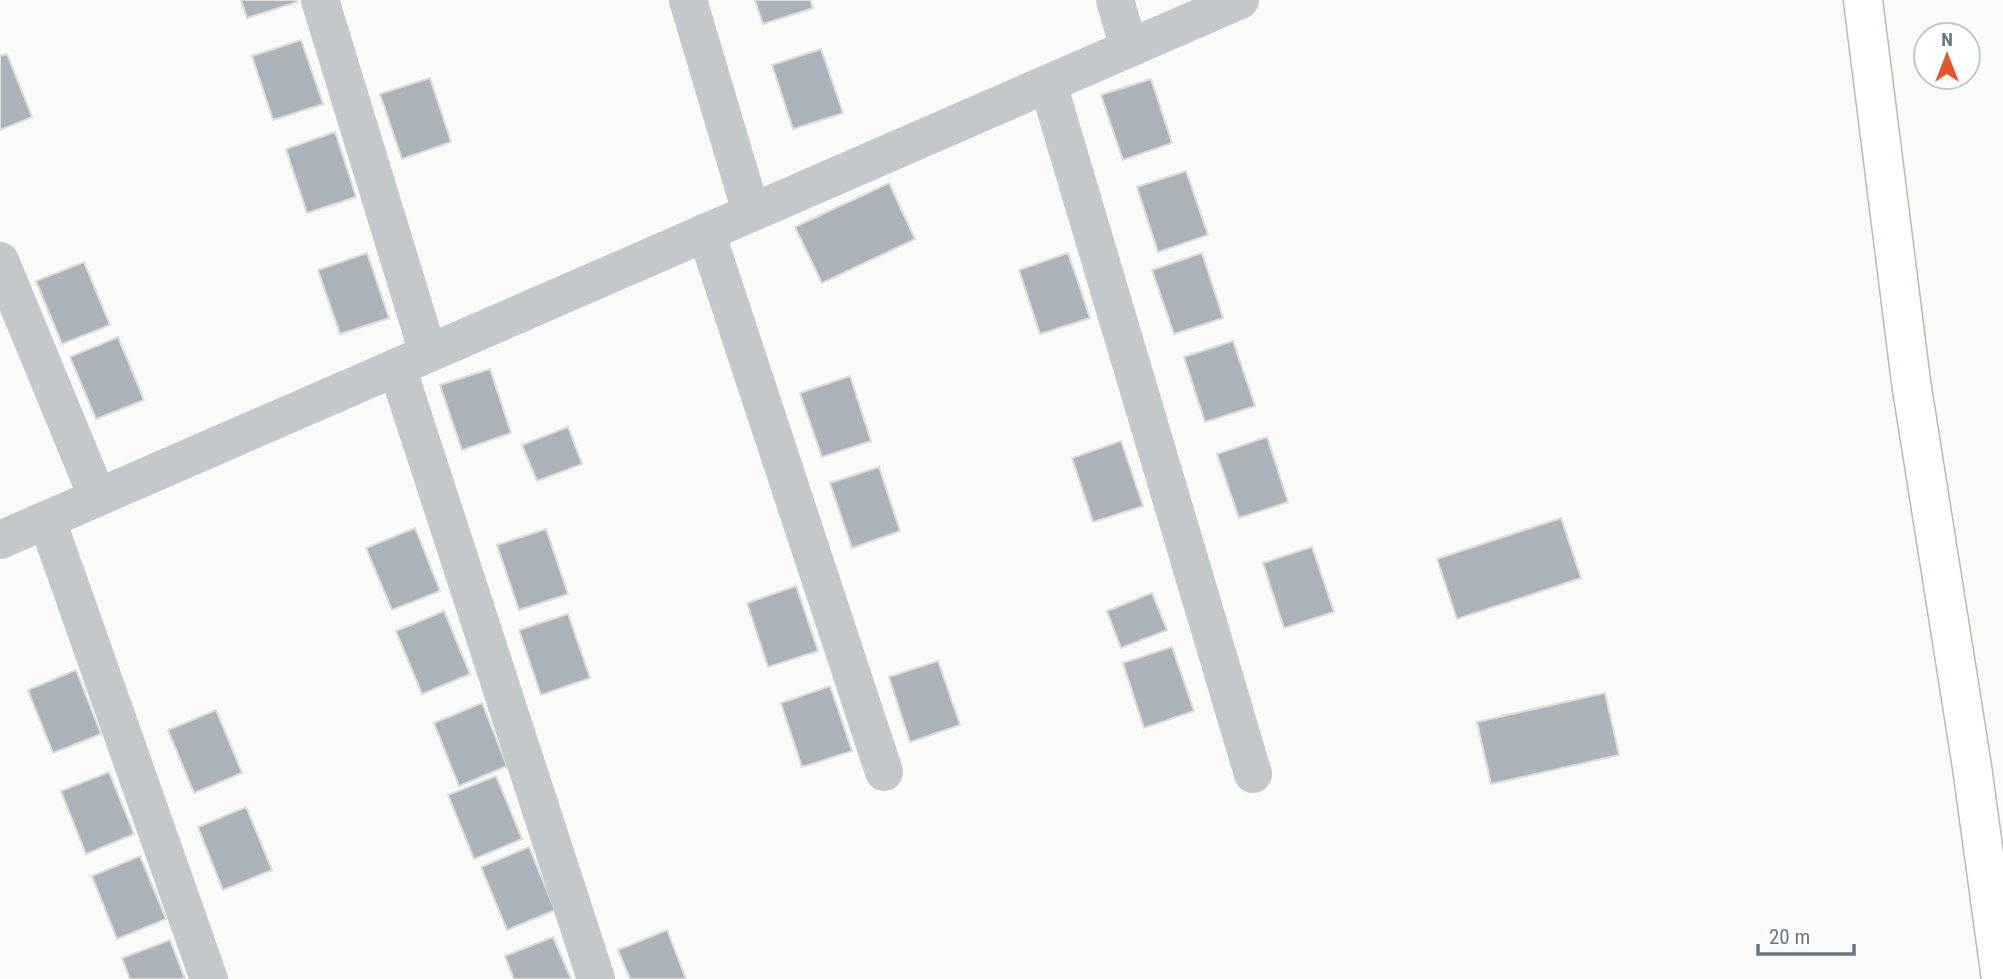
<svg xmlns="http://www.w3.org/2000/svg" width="2003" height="979" viewBox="0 0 2003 979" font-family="'Roboto Condensed',sans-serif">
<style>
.building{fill:#aab3b9;stroke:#dcdcda;stroke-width:2}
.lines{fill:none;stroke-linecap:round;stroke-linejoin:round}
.major-casing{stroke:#b5babe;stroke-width:41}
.minor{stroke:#c3c8cc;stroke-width:38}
.major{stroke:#fff;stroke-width:38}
</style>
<rect width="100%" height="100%" fill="#fafaf8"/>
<g class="building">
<polygon points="241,0 296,0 297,2 247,18"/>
<polygon points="755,0 810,0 813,8 763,24"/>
<polygon points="301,40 323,104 273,120 252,56"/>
<polygon points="821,49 843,113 793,129 772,65"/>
<polygon points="7,54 32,117 0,130 0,56"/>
<polygon points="430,78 451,142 402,159 380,94"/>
<polygon points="1151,79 1172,143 1123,160 1101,95"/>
<polygon points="335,132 356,197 307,213 286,149"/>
<polygon points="1186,171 1208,235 1158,252 1137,187"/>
<polygon points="889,183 915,239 822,283 795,227"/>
<polygon points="367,253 389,318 340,334 318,270"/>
<polygon points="1068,253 1090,318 1040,334 1019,270"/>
<polygon points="1202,253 1223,318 1174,334 1152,270"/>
<polygon points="84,262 110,325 62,344 36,281"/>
<polygon points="118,337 144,400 96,419 70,357"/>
<polygon points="1233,341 1255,406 1205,422 1184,357"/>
<polygon points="490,369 511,433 462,450 440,385"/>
<polygon points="850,376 871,441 822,457 800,393"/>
<polygon points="568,427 582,464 537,481 522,445"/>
<polygon points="1267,437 1288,502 1239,518 1217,454"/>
<polygon points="1121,441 1143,506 1093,522 1072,458"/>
<polygon points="879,467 900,531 852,548 830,483"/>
<polygon points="1561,518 1581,578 1457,619 1437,559"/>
<polygon points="415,528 440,591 392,610 366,548"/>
<polygon points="546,529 568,594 519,610 497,545"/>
<polygon points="1312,547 1334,612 1284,628 1263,563"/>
<polygon points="796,586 818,651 768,667 747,603"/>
<polygon points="1152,593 1167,630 1121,648 1107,611"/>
<polygon points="444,611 470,674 422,694 396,631"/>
<polygon points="568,614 590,678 541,695 519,630"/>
<polygon points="1172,647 1194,711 1144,728 1123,663"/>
<polygon points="938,661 960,725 910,742 889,677"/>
<polygon points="76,670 101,734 53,753 28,690"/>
<polygon points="830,686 852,751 802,767 781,703"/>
<polygon points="1605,693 1619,755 1491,784 1477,722"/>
<polygon points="482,703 507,766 459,786 434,723"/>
<polygon points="216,710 242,773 194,793 168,730"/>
<polygon points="109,772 134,834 86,854 61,791"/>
<polygon points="496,776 522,839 474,859 448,795"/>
<polygon points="246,807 272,870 223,890 198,827"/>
<polygon points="529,847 555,910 507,930 481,867"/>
<polygon points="140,856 166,919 117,939 92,876"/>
<polygon points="667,930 686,979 630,979 618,950"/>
<polygon points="553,937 571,979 514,979 505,956"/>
<polygon points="170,940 185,979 130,979 122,958"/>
</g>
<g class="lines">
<defs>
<polyline id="major" points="1863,0 1911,382 1972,767 2001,979"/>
</defs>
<use href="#major" class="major-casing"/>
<g class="minor">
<polyline points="320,0 428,353"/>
<polyline points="688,0 751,212"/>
<polyline points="1115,0 1129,48"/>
<polyline points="1048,84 1253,774"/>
<polyline points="706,232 884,772"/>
<polyline points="0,261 97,496"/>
<polyline points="397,367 596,979"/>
<polyline points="47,520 209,979"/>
<polyline points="0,540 1240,0"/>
</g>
<use href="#major" class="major"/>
</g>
<g transform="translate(1947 56)"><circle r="33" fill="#ffffff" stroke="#c1c8cd" stroke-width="2"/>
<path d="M0-5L12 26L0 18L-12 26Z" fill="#e4572e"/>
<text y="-10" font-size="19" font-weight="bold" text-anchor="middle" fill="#657683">N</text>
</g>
<path d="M1758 944v10h96v-10" fill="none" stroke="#657683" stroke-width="3.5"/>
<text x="1769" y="944" font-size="21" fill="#657683" stroke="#ffffff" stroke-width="5" paint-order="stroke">20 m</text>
</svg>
